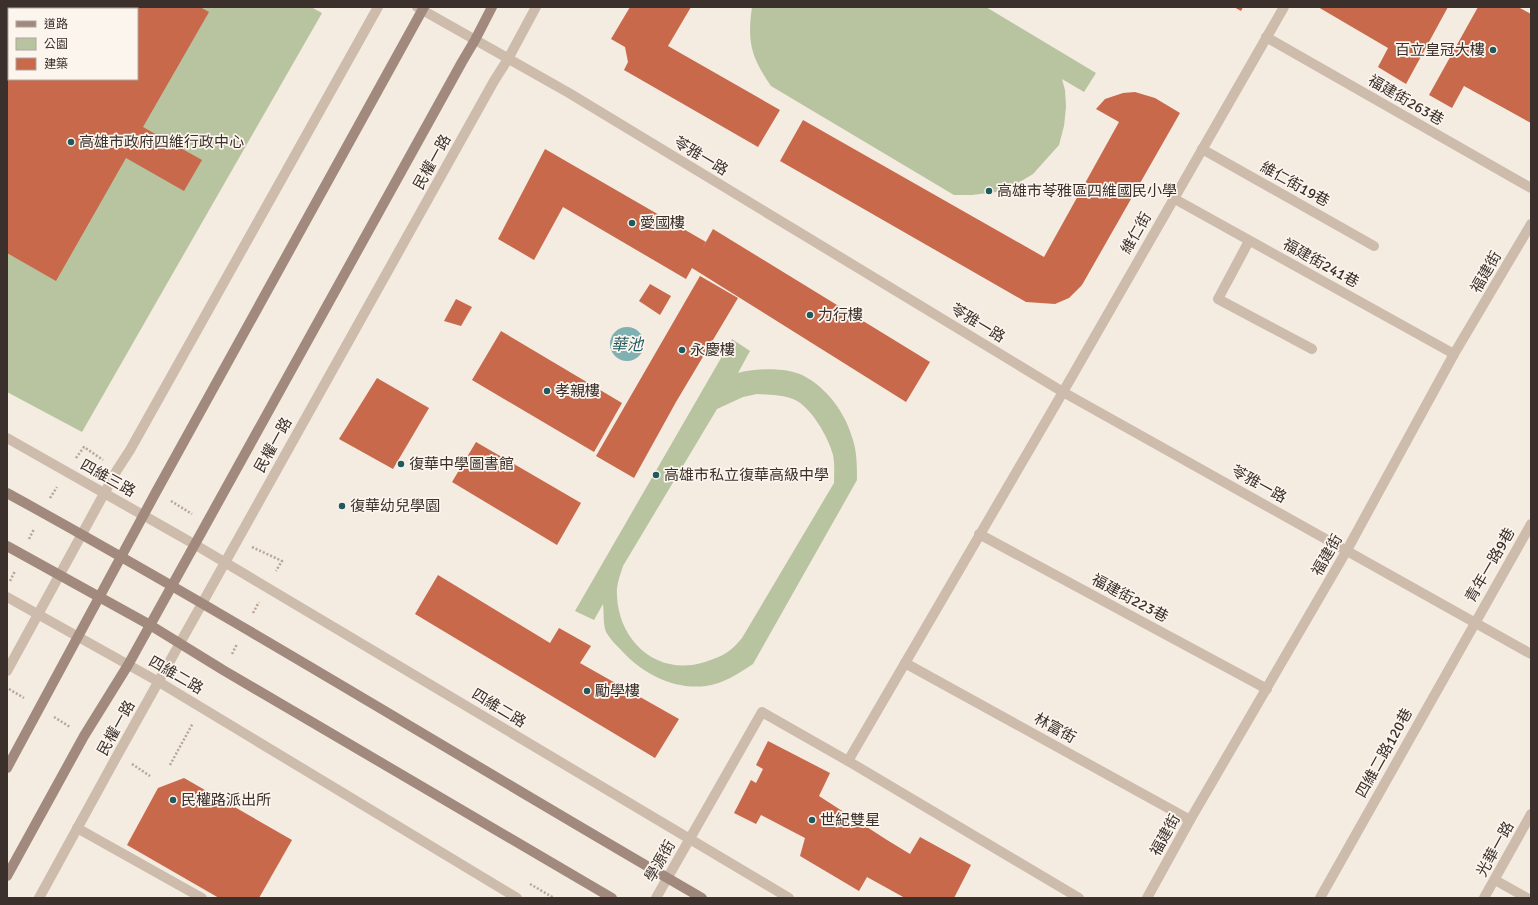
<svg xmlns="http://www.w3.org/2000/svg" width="1538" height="905" viewBox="0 0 1538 905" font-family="Signika,'Noto Sans TC',sans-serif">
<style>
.green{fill:#b8c4a0;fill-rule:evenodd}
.water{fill:#7fb0b2}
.building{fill:#c8694b;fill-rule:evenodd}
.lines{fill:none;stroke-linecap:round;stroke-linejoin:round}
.path{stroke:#b9a596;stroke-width:2.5;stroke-dasharray:2 2;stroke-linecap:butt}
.minor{stroke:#cdbbac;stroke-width:10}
.tertiary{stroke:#cdbbac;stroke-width:10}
.secondary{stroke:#a18a7d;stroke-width:10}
.poi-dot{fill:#1f5a5e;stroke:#fbf5ee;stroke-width:1.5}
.labels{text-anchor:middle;stroke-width:3.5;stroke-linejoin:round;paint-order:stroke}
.poi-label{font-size:15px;fill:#3b302b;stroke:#fbf5ee;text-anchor:start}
.street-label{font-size:15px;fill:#3b302b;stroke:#fbf5ee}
.water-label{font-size:16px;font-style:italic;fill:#1f5a5e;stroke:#fbf5ee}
</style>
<rect width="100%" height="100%" fill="#f4ebe1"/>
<g class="green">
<path d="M7,7H311L322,13L82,432L7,392ZM9,9H137V79H9Z"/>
<path d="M752,7H986L1096,73L1084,92L1062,79L1065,90L1066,107L1064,126L1059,145L1033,174L1018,183L996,192L972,195H954L771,86C751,57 747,42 752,7Z"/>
<path d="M732,339L750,351L738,373C756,368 787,367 804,376C827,388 845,413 852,437C857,451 857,465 857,480L753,664C739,673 723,684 706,686C674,690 643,674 622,651C616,645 610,639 606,632C603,624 604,613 603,604L594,620L575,611ZM757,394C769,395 782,395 793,399C810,405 829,438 833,455C835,465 834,474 834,483L742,638C731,652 721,657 705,662C658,677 619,642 617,596C616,585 620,576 623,566L717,409L743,397Z"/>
</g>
<circle class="water" cx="627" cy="344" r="17"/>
<g class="building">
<path d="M7,7H200L209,12L143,127L202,160L184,191L126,158L56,281L7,253ZM9,9H137V79H9Z"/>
<polygon points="630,7 691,7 668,46 780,110 758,147 624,70 628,62 625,47 611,39"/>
<polygon points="1234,7 1243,7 1241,11"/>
<polygon points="1318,7 1448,7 1406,84 1378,67 1388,48"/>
<polygon points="1478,7 1518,7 1531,14 1531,123 1464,86 1452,108 1429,95"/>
<polygon points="1135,92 1155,98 1180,113 1082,285 1069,298 1055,304 1026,302 780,161 803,120 1044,257 1119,122 1096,109 1105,99 1123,93"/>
<polygon points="545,149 706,242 702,249 713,229 930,362 906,402 692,268 686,279 563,207 534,260 498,239"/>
<polygon points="700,276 738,298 676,402 634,478 596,456"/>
<polygon points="650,284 671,296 660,315 639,301"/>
<polygon points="456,299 472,307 461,326 444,321"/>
<polygon points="501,331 622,403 594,452 472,380"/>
<polygon points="377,378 429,408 393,469 339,439"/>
<polygon points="476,442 581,503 557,545 452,482"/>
<polygon points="438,575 550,643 559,628 591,646 580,663 679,719 655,758 415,614"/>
<polygon points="768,741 830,773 819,796 887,840 910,854 920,837 971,865 954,898 905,898 867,877 859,891 800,856 805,838 761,815 756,824 734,813 751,780 756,783 763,769 756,765"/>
<polygon points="184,778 292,840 259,898 219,898 127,845 158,788"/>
</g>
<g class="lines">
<g class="path">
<polyline points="76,458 84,447 103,460"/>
<polyline points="50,498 57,487"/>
<polyline points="171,501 192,514"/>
<polyline points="29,539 34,529"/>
<polyline points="252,547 282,561 276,571"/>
<polyline points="10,581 15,571"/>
<polyline points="253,613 259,602"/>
<polyline points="232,654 237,644"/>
<polyline points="9,689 24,698"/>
<polyline points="54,717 70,727"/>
<polyline points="132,764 150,776"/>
<polyline points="170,765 193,723"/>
<polyline points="530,884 554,898"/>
</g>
<g class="minor">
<polyline points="1266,37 1531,188"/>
<polyline points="1202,149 1374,246"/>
<polyline points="1173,198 1454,354"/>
<polyline points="1249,241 1218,299 1312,349"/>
<polyline points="979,534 1267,689"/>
<polyline points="905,663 1190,820"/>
<polyline points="848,761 1063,392 1284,7"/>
<polyline points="77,828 202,898"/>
<polyline points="1495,880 1527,898"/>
<polyline points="656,898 762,712 848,761 1079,898"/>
<polyline points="1147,898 1190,820 1347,550 1454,354 1531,224"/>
<polyline points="1320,898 1531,524"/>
</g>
<g class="tertiary">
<polyline points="417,7 569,93 1063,392 1531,654"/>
<polyline points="7,438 194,544 789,898"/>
<polyline points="7,597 159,682 517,898"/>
<polyline points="7,671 117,470 130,450 378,7"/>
<polyline points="39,898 118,754 494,81 508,59 536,7"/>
<polyline points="1484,898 1531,814"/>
</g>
<g class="secondary">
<path d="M7,493C242,622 470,764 702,898"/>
<polyline points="7,546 150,625 223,670 612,898"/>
<polyline points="7,768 156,492 424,7"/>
<polyline points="7,876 84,736 128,665 462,62 475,40 492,7"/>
</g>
</g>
<g class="poi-dot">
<circle cx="1493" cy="50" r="4"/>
<circle cx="71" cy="142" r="4"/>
<circle cx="989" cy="191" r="4"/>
<circle cx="632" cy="223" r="4"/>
<circle cx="810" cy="315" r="4"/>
<circle cx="682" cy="350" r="4"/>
<circle cx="547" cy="391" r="4"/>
<circle cx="401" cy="464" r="4"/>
<circle cx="656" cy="475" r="4"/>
<circle cx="342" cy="506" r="4"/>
<circle cx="587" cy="691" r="4"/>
<circle cx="173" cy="800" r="4"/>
<circle cx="812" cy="820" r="4"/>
</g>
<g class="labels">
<g class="poi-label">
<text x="1485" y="55" text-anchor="end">百立皇冠大樓</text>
<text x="79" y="147">高雄市政府四維行政中心</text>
<text x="997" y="196">高雄市苓雅區四維國民小學</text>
<text x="640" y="228">愛國樓</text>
<text x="818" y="320">力行樓</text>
<text x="690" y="355">永慶樓</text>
<text x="555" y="396">孝親樓</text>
<text x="409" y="469">復華中學圖書館</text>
<text x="664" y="480">高雄市私立復華高級中學</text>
<text x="350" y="511">復華幼兒學園</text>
<text x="595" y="696">勵學樓</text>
<text x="181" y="805">民權路派出所</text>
<text x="820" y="825">世紀雙星</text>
</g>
<g class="street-label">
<text transform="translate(1406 100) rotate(30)" y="5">福建街263巷</text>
<text transform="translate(701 156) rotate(31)" y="5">苓雅一路</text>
<text transform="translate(432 162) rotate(-61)" y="5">民權一路</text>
<text transform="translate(1295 184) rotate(29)" y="5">維仁街19巷</text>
<text transform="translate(1136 233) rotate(-60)" y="5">維仁街</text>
<text transform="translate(1321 263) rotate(29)" y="5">福建街241巷</text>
<text transform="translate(1486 272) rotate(-60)" y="5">福建街</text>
<text transform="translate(978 323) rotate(31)" y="5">苓雅一路</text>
<text transform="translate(273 445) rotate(-61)" y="5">民權一路</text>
<text transform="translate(108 478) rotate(29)" y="5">四維三路</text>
<text transform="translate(1259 484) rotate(29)" y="5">苓雅一路</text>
<text transform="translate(1327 555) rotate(-60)" y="5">福建街</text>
<text transform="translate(1490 565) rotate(-60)" y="5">青年一路9巷</text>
<text transform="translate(1130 598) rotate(28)" y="5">福建街223巷</text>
<text transform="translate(176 675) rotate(30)" y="5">四維二路</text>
<text transform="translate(499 708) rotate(31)" y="5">四維二路</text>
<text transform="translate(116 728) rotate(-61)" y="5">民權一路</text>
<text transform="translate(1055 728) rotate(29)" y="5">林富街</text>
<text transform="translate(1384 753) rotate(-61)" y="5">四維二路120巷</text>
<text transform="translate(1165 835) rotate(-61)" y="5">福建街</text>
<text transform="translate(1495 849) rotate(-61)" y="5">光華一路</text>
<text transform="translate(660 861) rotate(-60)" y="5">學源街</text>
</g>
<g class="water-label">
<text x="627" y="350">華池</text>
</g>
</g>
<rect width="1538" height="905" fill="none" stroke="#3b302b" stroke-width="16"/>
<rect x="8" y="8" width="130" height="72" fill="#fbf5ee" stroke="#aea6a0"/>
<rect x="16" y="21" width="20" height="6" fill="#a18a7d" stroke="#aea6a0"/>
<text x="44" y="28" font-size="12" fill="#3b302b">道路</text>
<rect x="16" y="38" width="20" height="12" fill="#b8c4a0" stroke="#aea6a0"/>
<text x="44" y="48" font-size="12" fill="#3b302b">公園</text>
<rect x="16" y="58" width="20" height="12" fill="#c8694b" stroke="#aea6a0"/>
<text x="44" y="68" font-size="12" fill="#3b302b">建築</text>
</svg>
